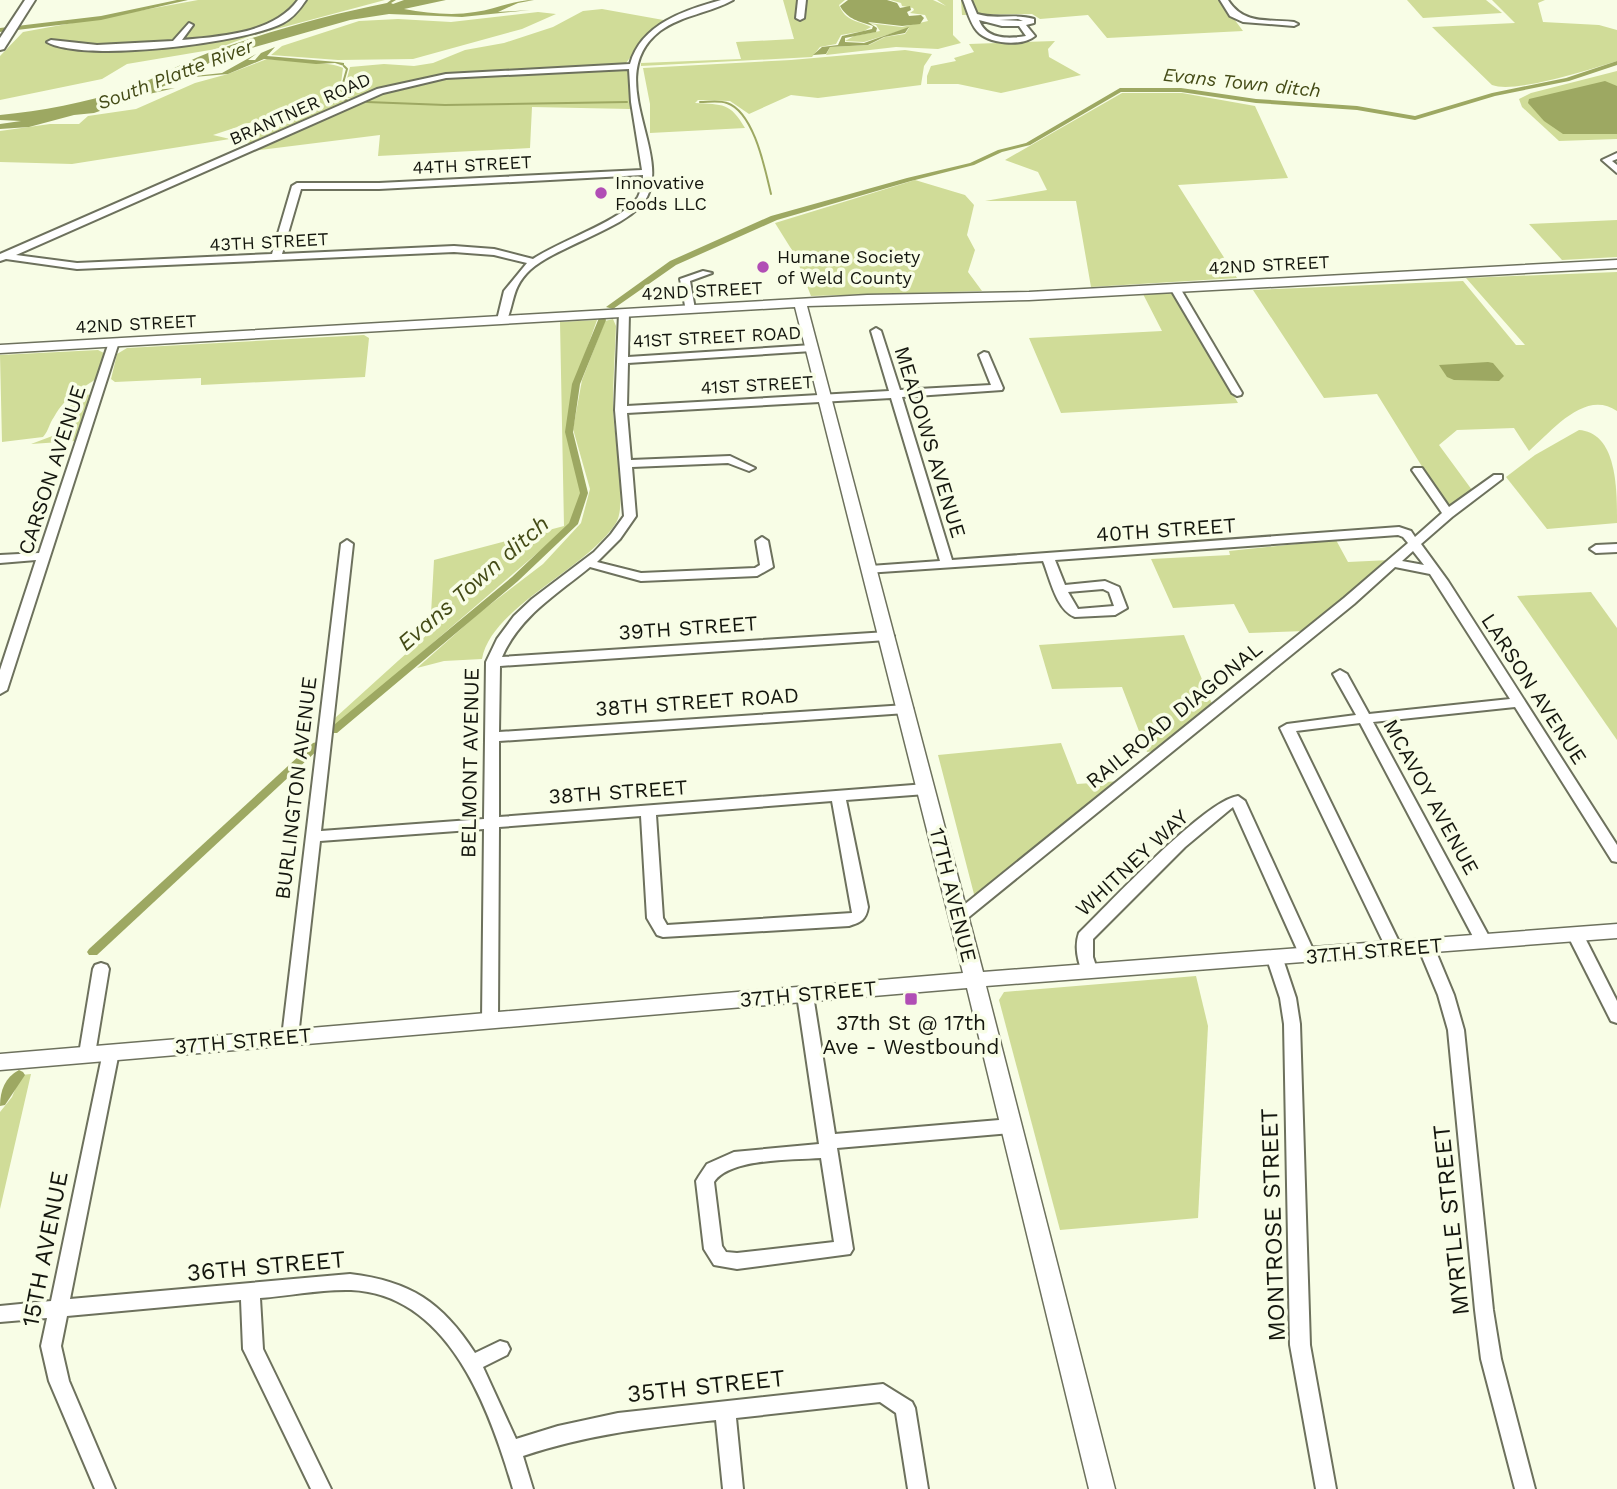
<svg xmlns="http://www.w3.org/2000/svg" width="1617" height="1489" viewBox="0 0 1617 1489" font-family="'Work Sans',sans-serif">
<style>
.green{fill:#d0dc98}
.water{fill:#9da862}
.lines{fill:none;stroke-linecap:round;stroke-linejoin:round}
.stream{stroke:#9da862;stroke-width:2}
.canal{fill:#9da862;fill-rule:evenodd}
.minor-casing{stroke:#6d715d;stroke-width:4}
.major-casing{stroke:#6d715d;stroke-width:3}
.highway-casing{stroke:#6d715d;stroke-width:4}
.minor{fill:#fff;fill-rule:evenodd}
.major{fill:#fff;fill-rule:evenodd}
.highway{fill:#fff;fill-rule:evenodd}
.poi-dot{fill:#b14eb5;stroke:#f8fde6;stroke-width:2.5}
.labels{text-anchor:middle;stroke-width:7;stroke-linejoin:round;paint-order:stroke}
.far-street-label{font-size:18px;fill:#14160e;stroke:#f8fde6}
.far-poi-label{font-size:18px;fill:#14160e;stroke:#f8fde6;text-anchor:start}
.far-water-label{font-size:19px;font-style:italic;fill:#444b16;stroke:#f8fde6}
.street-label{font-size:21px;fill:#14160e;stroke:#f8fde6}
.poi-label{font-size:21px;fill:#14160e;stroke:#f8fde6}
.water-label{font-size:23px;font-style:italic;fill:#444b16;stroke:#f8fde6}
.near-street-label{font-size:24px;fill:#14160e;stroke:#f8fde6}
</style>
<rect width="100%" height="100%" fill="#f8fde6"/>
<g class="green">
<polygon points="198,0 385,0 250,36 216,49 127,64 102,79 0,100 0,56 23,32"/>
<path d="M783,0H845L839,5C846,22 857,20 871,27L864,31L841,35L836,44L820,47L812,57L641,66V63L741,59L736,42L794,39Z"/>
<polygon points="890,0 933,0 946,6 937,0 953,0 953,35 961,43 938,49 896,47 826,55 830,47 869,45 885,37 905,34 909,28 864,42 845,41 854,36 880,31 876,25 868,23 902,27 928,21 925,15 910,13 914,10 913,8 902,6 901,3"/>
<polygon points="961,0 1220,0 1243,31 1107,38 1088,15 1040,19 1032,14 962,15"/>
<polygon points="1407,0 1486,0 1502,13 1423,18"/>
<path d="M1492,0H1545L1538,3L1543,22L1599,25L1617,30V61C1591,69 1515,94 1492,85L1432,27L1515,23Z"/>
<polygon points="602,9 669,21 646,37 626,63 443,75 379,88 354,100 345,97 344,90 350,67 384,64 414,66 433,63 465,50 504,43 553,27 583,11"/>
<polygon points="538,12 556,14 522,29 413,59 338,60 271,55 282,46 359,21 398,19 451,22"/>
<polygon points="1055,41 1048,49 1049,57 1081,75 1001,93 958,84 927,84 927,76 931,66 956,61 954,58 974,52 969,44"/>
<path d="M905,50L932,54L924,66L921,85L818,98L791,95L749,114L730,101L698,100L695,103C723,105 730,102 745,128L650,133V104L643,68L791,60Z"/>
<path d="M267,59C283,61 334,62 343,68L339,99L346,102L251,144L238,138L288,117L276,114L213,135L230,139L72,164L0,162V131L50,124H79L88,116L136,109L195,83L228,74Z"/>
<path d="M626,69L630,72V109L532,107L530,148L378,156L380,135L251,151C299,130 352,99 403,86C469,69 557,72 626,69Z"/>
<polygon points="1617,71 1617,139 1559,141 1522,107 1519,99 1531,93"/>
<polygon points="1122,93 1182,93 1255,106 1288,178 1178,185 1237,278 1091,287 1076,201 985,201 1047,190 1038,172 1005,160"/>
<polygon points="915,180 965,195 974,205 967,235 975,250 968,272 982,291 811,296 795,255 775,223"/>
<polygon points="1617,220 1617,257 1562,260 1529,224"/>
<path d="M1617,272V411C1585,389 1552,431 1529,451L1514,428L1457,430L1439,445L1472,490L1449,510L1377,394L1324,398L1253,290L1463,281L1516,345H1525L1466,278Z"/>
<polygon points="1174,293 1238,403 1061,413 1029,338 1162,331 1143,294"/>
<path d="M613,319L616,326C615,352 613,379 613,406C613,433 628,504 616,523C587,569 491,607 482,659L444,661L417,668L479,613L543,564L581,523L590,489L573,429L582,380L605,321Z"/>
<polygon points="597,320 574,385 567,432 581,493 570,525 334,728 335,718 430,632 434,560 564,526 560,322"/>
<polygon points="364,335 369,338 365,377 201,385 201,378 115,382 111,379 117,354 127,348"/>
<path d="M98,350L104,353L96,379C78,391 66,396 54,417C49,424 49,430 43,437L2,442L0,355Z"/>
<polygon points="81,393 90,395 75,441 31,444 55,435 60,418"/>
<path d="M1579,430C1617,433 1617,488 1617,523L1547,529L1506,477L1535,455Z"/>
<polygon points="1336,540 1348,562 1390,560 1305,631 1249,633 1234,604 1173,608 1151,559 1230,555 1229,551"/>
<polygon points="1591,592 1617,628 1617,740 1517,596"/>
<polygon points="1184,635 1212,704 1156,751 1147,752 1122,687 1052,689 1039,645"/>
<polygon points="1061,743 1077,784 1120,781 975,898 938,755"/>
<polygon points="1196,976 1208,1026 1198,1218 1060,1230 999,1000 1004,992"/>
<polygon points="31,1074 0,1209 0,1112 12,1097 21,1075"/>
</g>
<g class="water">
<path d="M391,0H396L391,3L393,4L404,0H446L404,9C427,13 452,16 475,12C496,9 513,0 534,0L518,3L498,12L530,10L462,17L389,14L350,20L227,55L176,78L222,73L256,54L248,60H255L261,53L275,47L267,56L337,62L344,63V66L335,63L316,64L264,59L228,74L194,77L170,83L156,90L175,88L149,94L94,113L74,115L29,127L0,129V124L21,121L0,120V115C41,111 86,103 125,89C154,80 180,64 208,53C266,32 327,15 387,3Z"/>
<path d="M848,0H887L897,3L900,8L910,6L911,10L907,12L909,16L921,15L924,18L920,24L902,26L868,22L877,28L876,32L845,38V42L864,43L909,27L905,33L884,37L868,45L830,47L826,54L813,55L822,47L838,45L842,36L872,29L873,26C859,21 848,20 840,6Z"/>
<polygon points="1605,81 1617,86 1617,134 1563,134 1544,121 1528,103 1529,99"/>
<polygon points="1488,362 1493,363 1504,376 1499,381 1454,380 1447,377 1439,365"/>
</g>
<g class="lines">
<g class="stream">
<polyline points="344,66 347,69 341,90 342,99 349,101"/>
<polyline points="367,102 445,105 627,102"/>
<path d="M700,102C709,102 719,100 727,103C754,112 765,169 771,194"/>
</g>
<g class="canal">
<polygon points="177,0 188,0 101,20 0,32 0,28 101,16"/>
<polygon points="1617,61 1617,65 1569,81 1495,96 1415,120 1357,110 1256,103 1181,92 1121,92 1030,145 1002,152 974,165 911,181 777,220 676,265 613,309 606,307 670,261 771,216 907,178 970,163 998,150 1026,143 1120,88 1181,88 1256,99 1357,106 1415,116 1492,93 1566,78"/>
<polygon points="599,318 605,318 606,320 580,384 573,432 588,493 578,524 518,581 337,733 329,733 328,731 329,729 512,577 569,523 580,493 565,432 572,384"/>
<polygon points="317,742 322,745 321,747 97,955 89,955 87,952 89,949 313,743"/>
<path d="M19,1070L23,1072L25,1075L5,1105L0,1106C0,1091 5,1077 19,1070Z"/>
</g>
<defs>
<g id="minor">
<path d="M298,0H306C300,9 293,18 283,23C245,43 84,63 47,42L51,40L97,45L173,41L189,23L193,25L182,40C221,36 273,34 298,0Z"/>
<path d="M721,0H733C710,13 682,15 660,31C602,76 671,151 647,197C632,227 558,245 530,270C511,288 515,302 506,322L502,323L497,320L504,291L527,263L494,255L454,252L77,269L6,259L0,261V254L377,89L446,74L630,64C641,24 685,10 721,0ZM629,69L631,102L642,170L379,183H297L292,186L272,254L77,263L16,255L383,93L446,78ZM643,175C643,181 641,191 638,197C624,220 559,241 533,259L494,249L454,246L282,254L301,189H379Z"/>
<polygon points="798,0 806,0 804,18 800,20 796,18"/>
<path d="M963,0H971L977,14C996,20 1015,13 1034,19V23L1026,25L1035,36C1022,47 988,44 977,31C970,23 967,10 963,0ZM1018,19L1023,21L999,20ZM979,20L1002,26H1019L1026,36C1009,39 986,40 979,20Z"/>
<path d="M1220,0H1228C1244,25 1267,19 1294,22L1298,24L1294,26L1243,22L1230,16Z"/>
<polygon points="1617,153 1617,159 1612,161 1617,165 1617,173 1602,160"/>
<polygon points="703,271 712,273 690,281 695,309 686,311 680,279"/>
<polygon points="1175,285 1180,288 1242,393 1241,395 1237,396 1232,393 1170,288"/>
<path d="M624,310L629,313L628,357L812,345L817,348L812,351L628,363L627,406L889,391L871,331L876,328L881,331L900,390L991,385L979,355L984,352L988,353L1003,388L1002,390L902,397L952,560L1399,527L1411,531L1415,537L1442,513L1412,470L1414,468H1422L1449,507L1494,475H1502V479L1452,517L1421,544L1448,581L1617,845V862L1612,861L1515,707L1373,722L1492,942L1490,946H1478L1360,723L1296,731L1403,950L1401,954H1389L1280,728L1287,724L1356,715L1333,674L1340,670L1347,674L1369,714L1510,699L1430,574L1395,567L1354,604L964,921H954L951,917L954,913L1344,598L1408,543L1403,537L1398,535L1055,560L1065,585L1105,581L1119,587L1127,608L1115,615L1075,617C1056,610 1050,578 1043,561L866,573L864,570L870,566L940,561L891,398L627,413L631,460L730,456L755,468L749,471L728,463L632,467L636,516L620,539L597,562L641,573L755,568L760,565L756,541L762,537L768,541L773,567L757,576L641,581L590,567C556,595 520,616 502,657L887,632L894,636L887,640L500,666L499,732L906,705L913,709L906,713L499,741V817L926,784L931,786L933,789L926,794L846,800L868,907C866,920 861,922 849,926L663,937L657,935L647,918L641,816L499,827L498,1021L496,1025L490,1027L484,1025L482,1021L484,829L320,841L298,1037L296,1041L290,1043L284,1041L282,1037L341,544L347,540L353,544L321,831L484,819L486,662L497,639L514,616L532,599L594,552L611,534L624,516L615,410L619,313ZM1413,551L1424,565L1402,561ZM1103,589L1109,592L1114,606L1078,609L1068,592ZM832,801L852,913L667,925L663,918L656,815Z"/>
<polygon points="114,339 119,342 7,690 0,694 0,670 36,560 0,563 0,555 39,553 109,342"/>
<polygon points="1617,544 1617,552 1596,553 1590,549 1596,545"/>
<path d="M1238,796L1245,801L1316,956L1314,960H1302L1300,956L1233,807L1185,847L1093,939V957L1098,972L1096,976H1084C1078,963 1074,947 1079,933C1108,905 1205,800 1238,796Z"/>
<polygon points="1575,928 1581,930 1617,1001 1617,1023 1611,1021 1567,934 1569,930"/>
<polygon points="1426,941 1432,943 1434,947 1454,995 1464,1030 1493,1310 1501,1359 1535,1489 1515,1489 1481,1359 1475,1310 1448,1030 1438,995 1418,947 1420,943"/>
<polygon points="1275,953 1281,955 1283,959 1296,998 1300,1024 1310,1345 1336,1489 1316,1489 1290,1345 1284,1024 1280,998 1267,959 1269,955"/>
<polygon points="101,963 107,965 109,969 95,1054 93,1059 87,1060 81,1059 79,1054 93,969 95,965"/>
<path d="M805,989L811,991L813,995L835,1134L1011,1119L1017,1121L1020,1126L1017,1131L1011,1133L837,1148L853,1249L850,1254L737,1269L714,1265L704,1249L696,1181L699,1176L707,1164L734,1152L819,1144L797,995L799,991ZM821,1158L834,1242L737,1253L726,1252L722,1246L714,1182C730,1158 793,1160 821,1158Z"/>
<path d="M111,1046L117,1047L119,1052L70,1299L350,1274C410,1281 442,1302 475,1353L500,1341L507,1343L510,1349L507,1355L483,1367L516,1439L558,1426L618,1413L883,1384L912,1402L915,1408L928,1489H908L896,1413L880,1402L736,1418L743,1489H723L716,1420C647,1428 589,1434 523,1456L533,1489H513C490,1410 449,1294 351,1290C321,1289 289,1296 260,1298L263,1349L331,1489H311L246,1355L243,1349L241,1300L67,1316L61,1346L69,1381L115,1489H95L49,1381L41,1346L47,1318L0,1322V1306L51,1301L103,1052L105,1047Z"/>
</g>
<polygon id="major" points="1617,260 1617,268 1029,300 807,306 983,972 1617,924 1617,938 986,986 1115,1489 1089,1489 967,988 0,1070 0,1054 963,973 795,307 0,353 0,345 867,295 1029,292"/>
<polygon id="highway" points="25,0 35,0 4,49 0,50 0,38"/>
</defs>
<use href="#minor" class="minor-casing"/>
<use href="#major" class="major-casing"/>
<use href="#highway" class="highway-casing"/>
<use href="#minor" class="minor"/>
<use href="#major" class="major"/>
<use href="#highway" class="highway"/>
</g>
<g class="poi-dot">
<circle cx="601" cy="193" r="7"/>
<circle cx="763" cy="267" r="7"/>
<rect x="904" y="992" width="14" height="14" rx="3.5"/>
</g>
<g class="labels">
<g class="far-street-label">
<text transform="translate(300 109) rotate(-24)" y="6">BRANTNER ROAD</text>
<text transform="translate(472 165) rotate(-3)" y="6">44TH STREET</text>
<text transform="translate(269 242) rotate(-3)" y="6">43TH STREET</text>
<text transform="translate(1269 265) rotate(-3)" y="6">42ND STREET</text>
<text transform="translate(702 291) rotate(-3)" y="6">42ND STREET</text>
<text transform="translate(136 324) rotate(-3)" y="6">42ND STREET</text>
<text transform="translate(717 337) rotate(-3)" y="6">41ST STREET ROAD</text>
<text transform="translate(757 385) rotate(-3)" y="6">41ST STREET</text>
</g>
<g class="far-poi-label">
<text x="615" y="189">Innovative<tspan x="615" dy="21">Foods LLC</tspan></text>
<text x="777" y="263">Humane Society<tspan x="777" dy="21">of Weld County</tspan></text>
</g>
<g class="far-water-label">
<text transform="translate(175 74) rotate(-21)" y="7">South Platte River</text>
<text transform="translate(1242 82) rotate(6)" y="7">Evans Town ditch</text>
</g>
<g class="street-label">
<text transform="translate(930 442) rotate(73)" y="7">MEADOWS AVENUE</text>
<text transform="translate(52 470) rotate(-72)" y="7">CARSON AVENUE</text>
<text transform="translate(1166 530) rotate(-4)" y="7">40TH STREET</text>
<text transform="translate(688 628) rotate(-4)" y="7">39TH STREET</text>
<text transform="translate(1534 689) rotate(57)" y="7">LARSON AVENUE</text>
<text transform="translate(697 702) rotate(-4)" y="7">38TH STREET ROAD</text>
<text transform="translate(1174 715) rotate(-39)" y="7">RAILROAD DIAGONAL</text>
<text transform="translate(470 763) rotate(-89)" y="7">BELMONT AVENUE</text>
<text transform="translate(296 788) rotate(-83)" y="7">BURLINGTON AVENUE</text>
<text transform="translate(618 792) rotate(-4)" y="7">38TH STREET</text>
<text transform="translate(1431 797) rotate(61)" y="7">MCAVOY AVENUE</text>
<text transform="translate(1132 863) rotate(-43)" y="7">WHITNEY WAY</text>
<text transform="translate(953 895) rotate(76)" y="7">17TH AVENUE</text>
<text transform="translate(1374 951) rotate(-5)" y="7">37TH STREET</text>
<text transform="translate(808 994) rotate(-5)" y="7">37TH STREET</text>
<text transform="translate(243 1041) rotate(-5)" y="7">37TH STREET</text>
</g>
<g class="poi-label">
<text x="911" y="1030">37th St @ 17th<tspan x="911" dy="24">Ave - Westbound</tspan></text>
</g>
<g class="water-label">
<text transform="translate(473 583) rotate(-41)" y="8">Evans Town ditch</text>
</g>
<g class="near-street-label">
<text transform="translate(1451 1220) rotate(-96)" y="8">MYRTLE STREET</text>
<text transform="translate(1273 1225) rotate(-92)" y="8">MONTROSE STREET</text>
<text transform="translate(45 1249) rotate(-79)" y="8">15TH AVENUE</text>
<text transform="translate(266 1266) rotate(-5)" y="8">36TH STREET</text>
<text transform="translate(706 1386) rotate(-6)" y="8">35TH STREET</text>
</g>
</g>
</svg>
